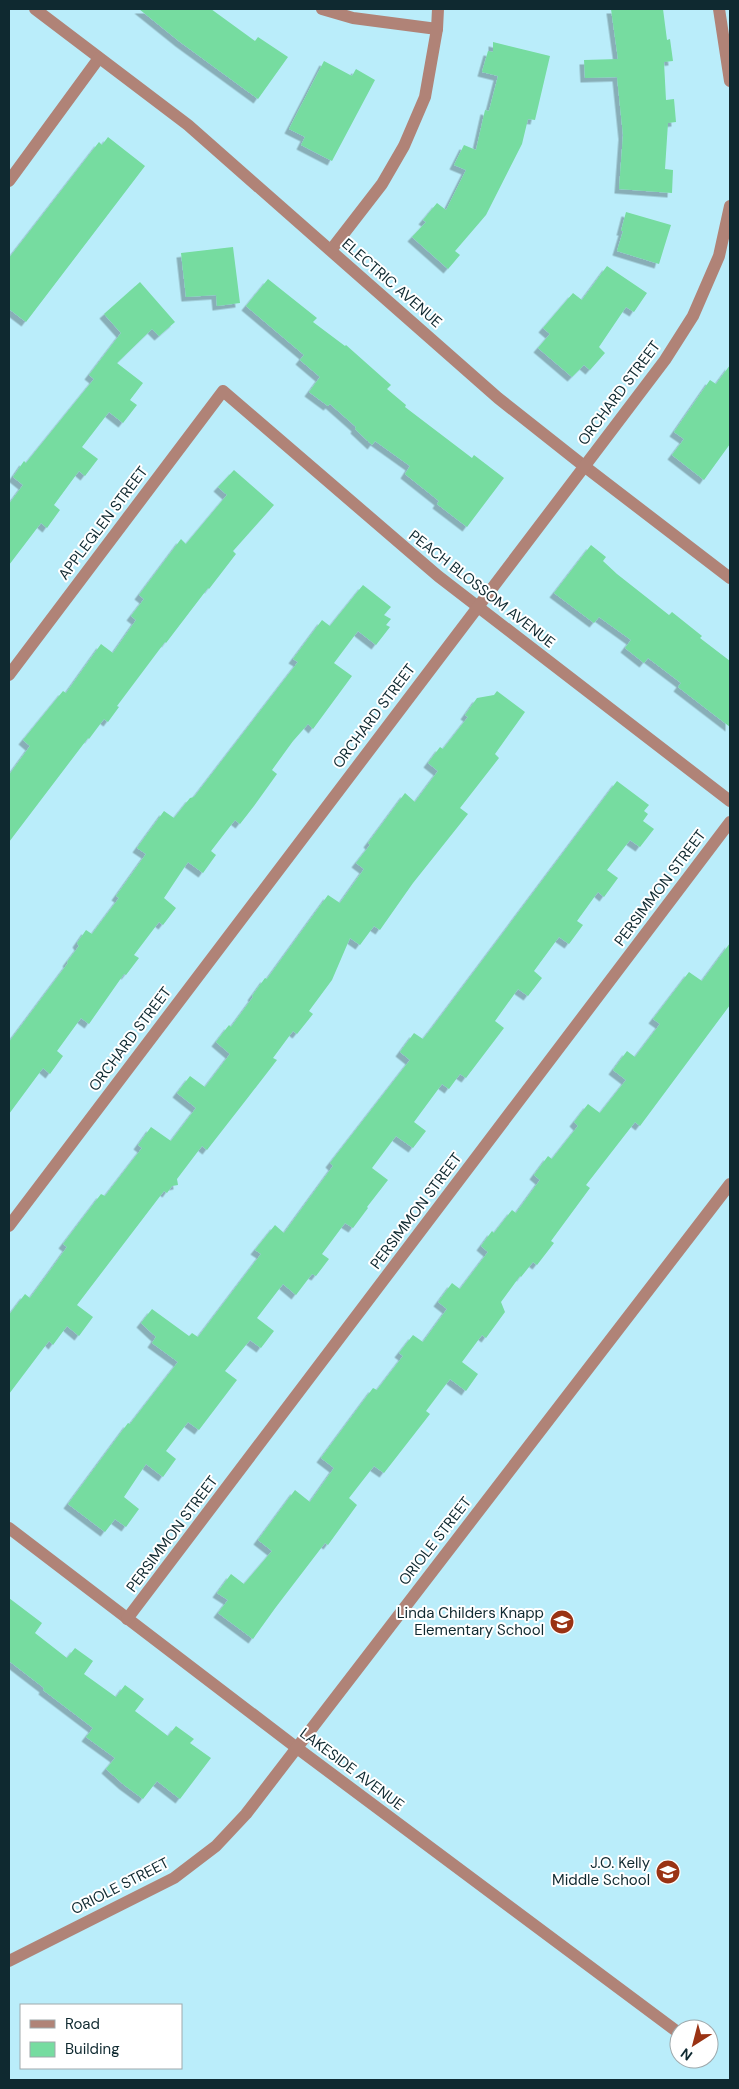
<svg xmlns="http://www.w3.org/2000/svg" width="739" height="2089" viewBox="0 0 739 2089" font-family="'DM Sans',sans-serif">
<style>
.building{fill:#76dca0;filter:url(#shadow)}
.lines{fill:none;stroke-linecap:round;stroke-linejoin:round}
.minor{stroke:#b08377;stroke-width:12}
.labels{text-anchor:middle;stroke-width:4;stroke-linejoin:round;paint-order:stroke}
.street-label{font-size:15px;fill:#0f2930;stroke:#fff}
.poi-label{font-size:15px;fill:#0f2930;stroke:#fff;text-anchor:end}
</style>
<defs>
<filter id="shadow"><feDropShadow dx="-4.5" dy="4.5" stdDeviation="0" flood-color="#0004"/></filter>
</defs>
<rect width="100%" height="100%" fill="#baedfa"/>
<g class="building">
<polygon points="139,9 211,9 255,41 258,37 288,57 258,99 180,42"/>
<polygon points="611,9 663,9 667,40 670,39 673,61 664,62 666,100 674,99 676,122 668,123 665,169 673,170 672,193 619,189 623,135 617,77 585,78 584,60 618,59"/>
<polygon points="493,42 550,56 535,120 528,119 522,144 486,215 455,251 460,255 448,269 412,237 426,222 423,220 437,203 446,210 466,170 454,165 464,145 476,150 485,110 489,111 498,76 482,72 488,51 493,52"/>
<polygon points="324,61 352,76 356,69 375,80 332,161 301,145 305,137 289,129"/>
<polygon points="108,137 145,166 26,322 9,309 9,258 99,142 102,145"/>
<polygon points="626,212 671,225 659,264 617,251 623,231 621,231"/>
<polygon points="233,247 240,303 217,306 216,295 186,297 181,253"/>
<polygon points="607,266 647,293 634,312 626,307 599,347 605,353 590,370 584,365 572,377 538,348 550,334 543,328 573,293 582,300"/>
<polygon points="268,279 317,318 313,322 345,346 346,345 391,385 387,389 406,405 405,407 472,458 474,455 504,478 467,527 437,504 439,501 405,474 410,466 375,441 372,445 355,429 356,427 330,404 328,406 309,392 320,377 300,360 304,355 246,306"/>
<polygon points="140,282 175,322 159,336 152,329 117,363 143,383 130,400 137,405 123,423 109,412 82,447 98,459 85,476 79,471 54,505 60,510 47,528 41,523 9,565 9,504 23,485 13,477 24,461 26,463 94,379 89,375 121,333 104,314"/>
<polygon points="730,365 730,444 704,480 672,455 684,439 674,432 710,380 716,384"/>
<polygon points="234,470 274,505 233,551 236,554 209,589 208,588 166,643 165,642 117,706 119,707 108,722 104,719 89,739 88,738 9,842 9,775 30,746 23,740 63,691 66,693 101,644 113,653 136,620 131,616 144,599 139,595 181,539 186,544 227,495 218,487"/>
<polygon points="591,545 606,557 603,561 617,574 669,615 672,612 702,636 700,638 730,661 730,727 678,687 681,683 648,658 644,663 625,648 631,640 599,617 594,623 554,593"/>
<polygon points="363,585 391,607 384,615 391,619 386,625 390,627 376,645 358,631 334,663 352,676 313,729 308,724 293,741 272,770 277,774 254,806 240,824 235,820 211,851 216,855 203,873 188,862 164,898 176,908 163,925 159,922 134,955 139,958 126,975 124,974 89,1024 81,1018 57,1051 63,1056 50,1074 43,1068 9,1114 9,1042 68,963 67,962 79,946 77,943 86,930 92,934 119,898 116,896 146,854 137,848 164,811 174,818 190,798 194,797 298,662 293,659 322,620 330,626"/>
<polygon points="497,691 525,712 495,754 499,758 460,808 468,814 413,883 380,930 374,926 360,945 350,938 332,980 309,1011 313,1014 297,1034 293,1031 273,1058 277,1060 246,1100 207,1150 202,1146 177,1179 178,1185 172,1186 167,1193 164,1191 77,1305 93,1317 79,1336 67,1326 53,1345 49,1341 9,1394 9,1315 25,1294 30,1298 52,1268 67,1247 63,1244 101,1194 105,1196 142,1148 138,1145 151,1127 171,1141 196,1108 177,1093 190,1076 205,1087 230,1054 216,1042 229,1025 231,1027 253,997 252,996 265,978 267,979 328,895 340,903 364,869 356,863 370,845 368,843 405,793 415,802 438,771 428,763 440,747 443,749 468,717 465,715 477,698 494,695"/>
<polygon points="617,781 649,805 644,811 648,814 643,821 654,829 640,847 630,840 607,870 618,878 604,897 598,892 577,921 583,925 569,944 559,937 534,971 542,978 528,996 518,989 495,1021 504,1028 466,1078 460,1074 449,1089 442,1084 414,1122 426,1131 413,1148 396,1136 372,1168 388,1180 367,1207 368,1208 353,1228 345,1223 322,1254 329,1259 316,1276 312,1274 296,1295 283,1284 257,1318 274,1331 261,1348 250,1340 225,1371 237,1380 199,1430 188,1422 166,1451 176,1459 163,1477 146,1464 124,1497 139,1509 126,1527 115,1519 105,1532 68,1504 128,1423 130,1424 178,1362 152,1343 156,1337 141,1323 152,1309 189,1336 192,1333 198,1337 261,1254 255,1250 275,1225 284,1233 333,1166 330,1163 410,1060 400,1052 414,1033 423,1039 434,1025"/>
<polygon points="730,943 730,1005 640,1126 635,1122 586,1185 590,1188 551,1241 554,1243 537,1265 533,1262 521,1277 520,1276 501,1302 505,1312 486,1338 482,1335 462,1362 478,1374 466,1391 450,1379 426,1411 430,1414 384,1473 374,1466 349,1498 357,1505 328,1545 325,1543 276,1607 253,1639 218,1613 228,1600 217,1593 231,1574 244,1584 272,1551 258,1540 295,1490 310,1502 334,1468 321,1458 373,1388 377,1390 403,1356 399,1353 413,1335 423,1342 447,1309 438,1302 452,1283 460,1289 488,1252 481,1246 492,1231 494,1233 512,1210 516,1213 540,1180 534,1175 548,1156 552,1159 578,1126 574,1122 588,1104 600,1113 626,1080 613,1070 627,1051 635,1057 660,1024 653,1019 689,972 702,981"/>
<polygon points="9,1598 42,1623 35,1633 67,1658 75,1648 93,1661 84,1674 116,1697 125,1685 144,1699 135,1711 168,1736 176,1726 194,1739 190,1743 211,1758 180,1799 157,1781 143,1799 124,1785 106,1769 115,1758 86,1737 93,1728 43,1690 44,1688 9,1661"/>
</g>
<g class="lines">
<g class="minor">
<polyline points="35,9 188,125 498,398 584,466 730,578"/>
<polyline points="322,9 353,18 437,29"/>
<polyline points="719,9 730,81"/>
<polyline points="9,181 99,58"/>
<polyline points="331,250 382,184 404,146 425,97 437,29 438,9"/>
<polyline points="9,675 223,391 438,576 730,801"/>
<polyline points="9,1226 665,360 693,316 719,256 730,206"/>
<polyline points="9,1528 297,1748 679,2033"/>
<polyline points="127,1619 730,822"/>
<polyline points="9,1961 174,1878 216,1846 246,1814 730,1184"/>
</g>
</g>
<defs>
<symbol id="school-disc" viewBox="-11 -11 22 22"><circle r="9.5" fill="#9a3314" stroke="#fff"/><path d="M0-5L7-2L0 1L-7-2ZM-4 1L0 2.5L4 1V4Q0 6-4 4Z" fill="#fff"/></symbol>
</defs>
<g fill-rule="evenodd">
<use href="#school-disc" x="548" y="1608" width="28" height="28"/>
<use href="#school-disc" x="654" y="1858" width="28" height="28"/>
</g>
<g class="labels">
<g class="street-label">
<text transform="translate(392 283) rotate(41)" y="5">ELECTRIC AVENUE</text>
<text transform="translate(619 393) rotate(-53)" y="5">ORCHARD STREET</text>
<text transform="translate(103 523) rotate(-53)" y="5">APPLEGLEN STREET</text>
<text transform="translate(482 589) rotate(38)" y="5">PEACH BLOSSOM AVENUE</text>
<text transform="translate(374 716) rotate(-53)" y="5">ORCHARD STREET</text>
<text transform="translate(660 888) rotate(-53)" y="5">PERSIMMON STREET</text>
<text transform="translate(130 1039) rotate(-53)" y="5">ORCHARD STREET</text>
<text transform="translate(416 1211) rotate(-53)" y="5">PERSIMMON STREET</text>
<text transform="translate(172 1534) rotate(-53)" y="5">PERSIMMON STREET</text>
<text transform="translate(435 1541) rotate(-52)" y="5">ORIOLE STREET</text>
<text transform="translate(352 1769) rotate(37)" y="5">LAKESIDE AVENUE</text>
<text transform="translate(120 1886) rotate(-27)" y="5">ORIOLE STREET</text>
</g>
<g class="poi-label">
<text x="544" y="1618">Linda Childers Knapp<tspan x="544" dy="17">Elementary School</tspan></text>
<text x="650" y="1868">J.O. Kelly<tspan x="650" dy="17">Middle School</tspan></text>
</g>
</g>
<rect width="739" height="2089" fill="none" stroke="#0f2930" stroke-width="20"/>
<rect x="20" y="2004" width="162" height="65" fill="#ffffff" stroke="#9fa9ac"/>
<rect x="30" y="2020" width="25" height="8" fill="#b08377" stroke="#9fa9ac"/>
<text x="65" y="2029" font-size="15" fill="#0f2930">Road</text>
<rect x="30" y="2042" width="25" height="15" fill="#76dca0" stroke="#9fa9ac"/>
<text x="65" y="2054" font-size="15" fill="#0f2930">Building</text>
<g transform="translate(694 2044) rotate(216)"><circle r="24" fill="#ffffff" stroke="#9fa9ac"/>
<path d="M0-4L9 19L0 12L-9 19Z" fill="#9a3314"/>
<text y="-8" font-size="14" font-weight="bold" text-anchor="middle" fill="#0f2930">N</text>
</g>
</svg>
